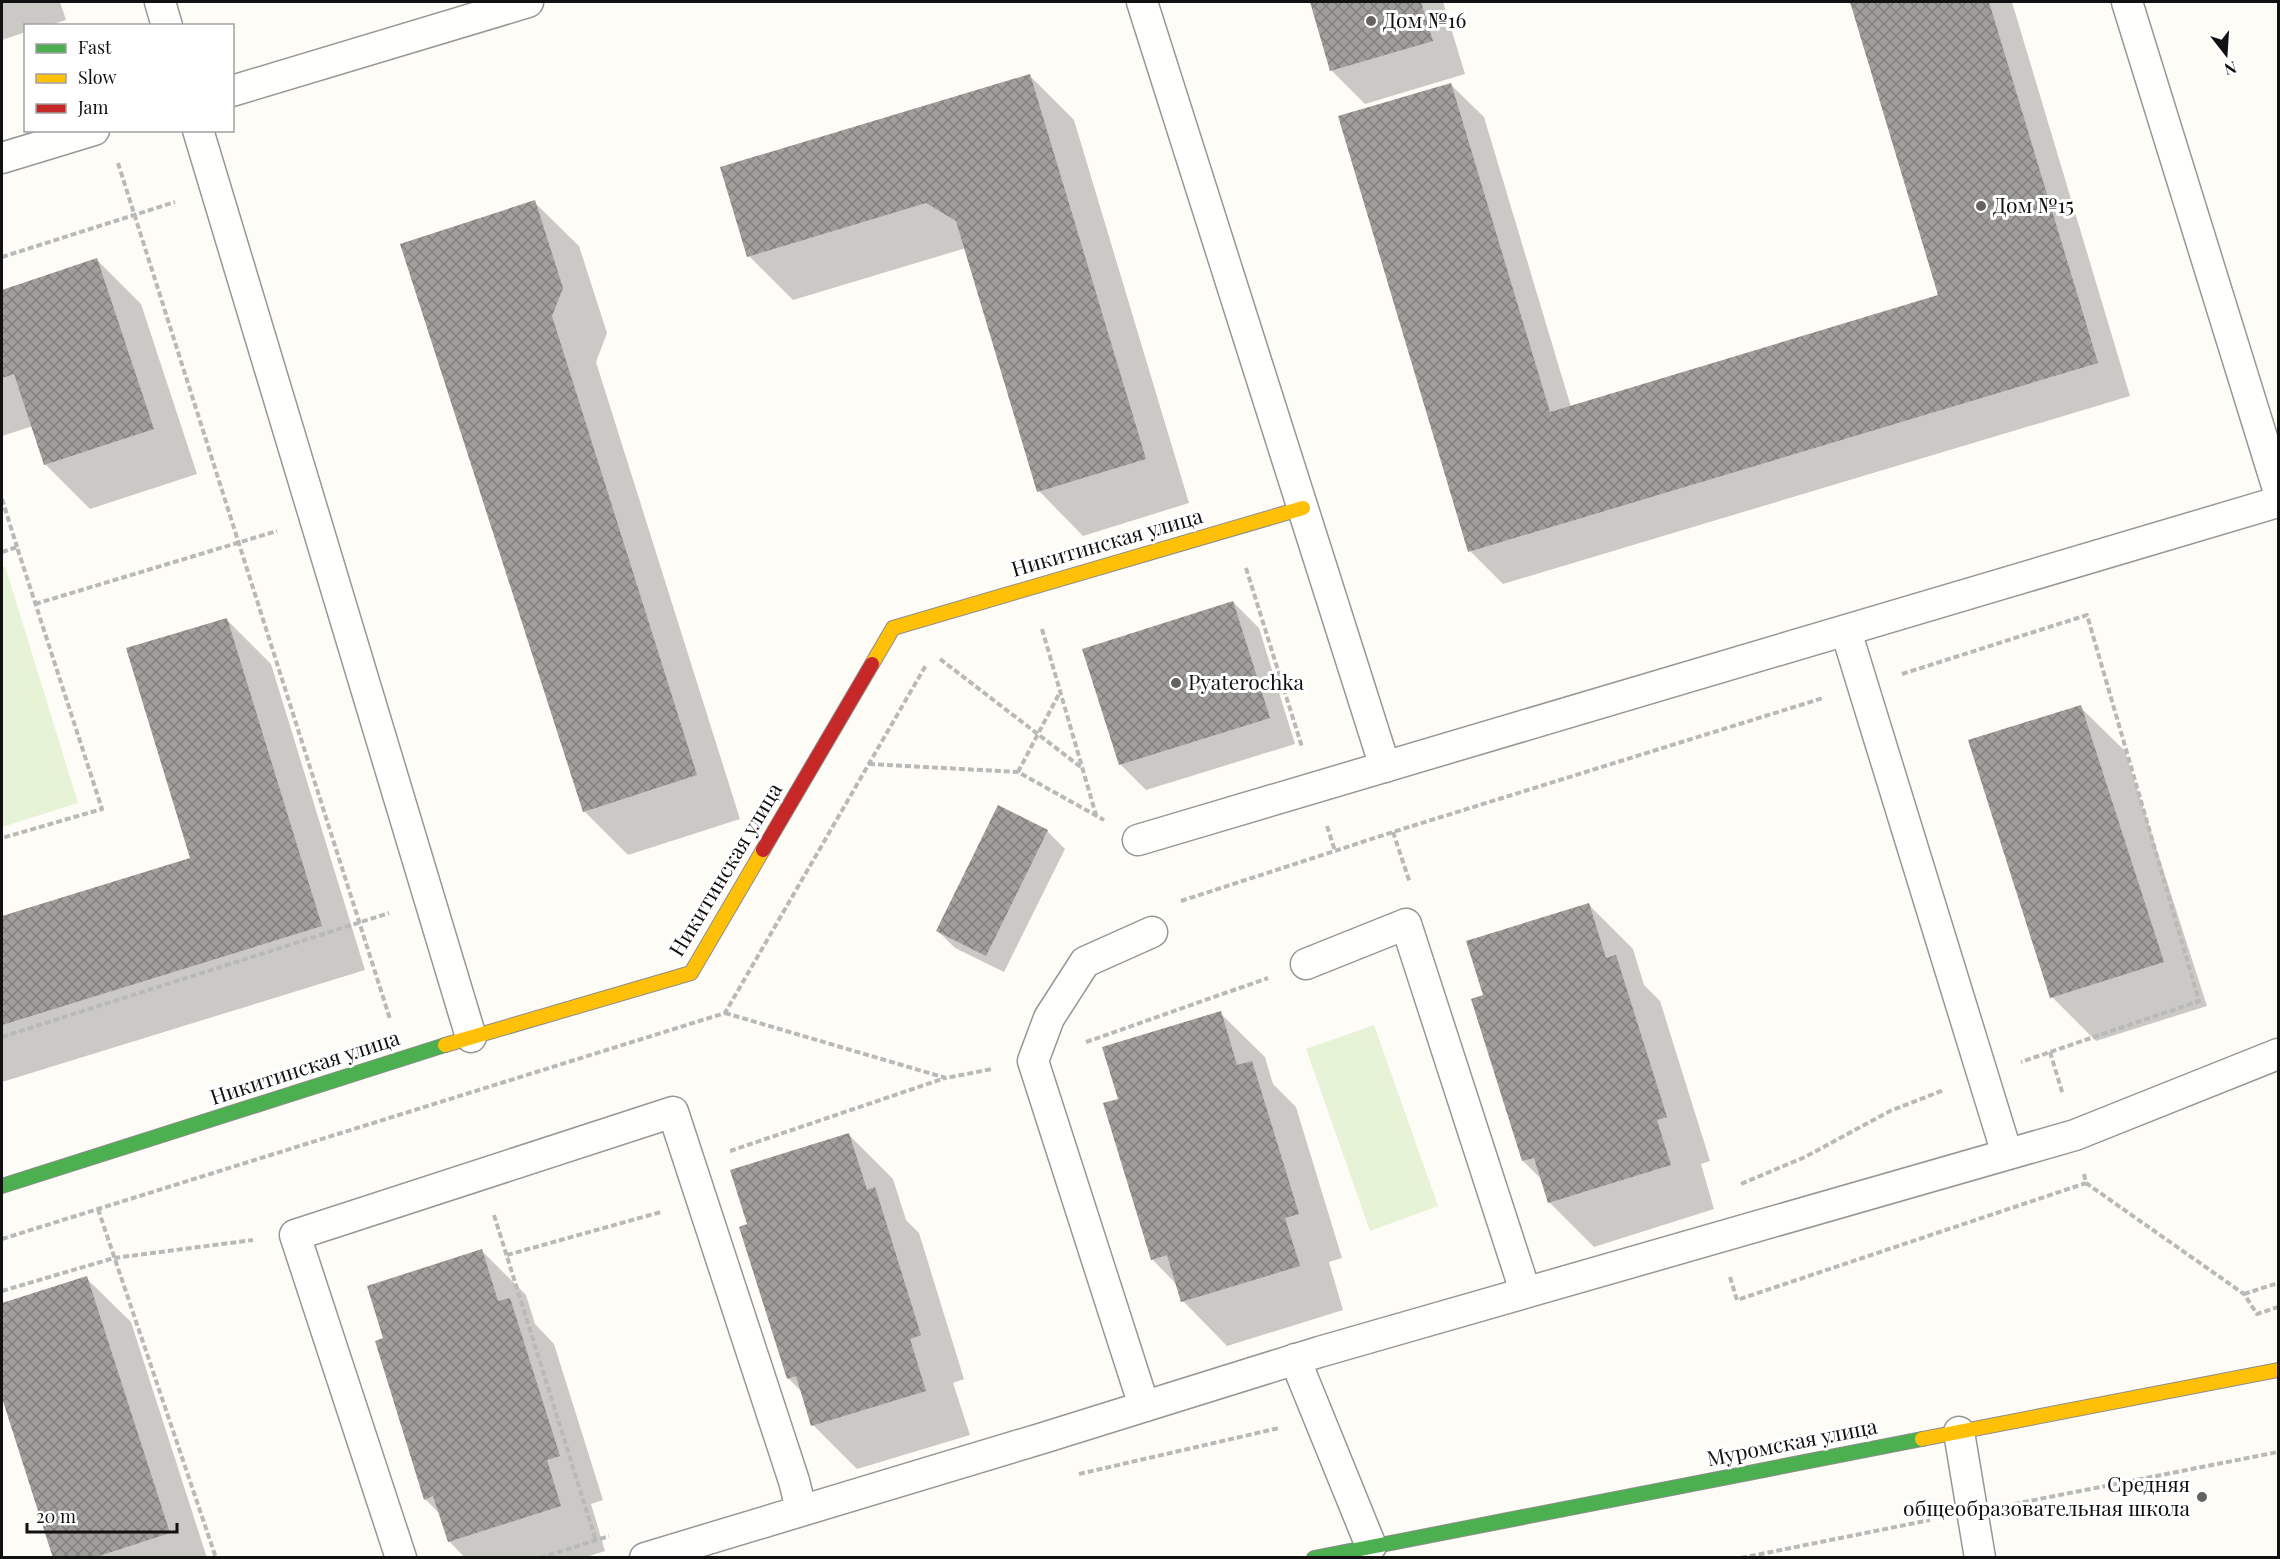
<svg xmlns="http://www.w3.org/2000/svg" width="2280" height="1559" viewBox="0 0 2280 1559" font-family="'Playfair Display',serif">
<style>
.park{fill:#e7f3d7}
.shadow{fill:#0003}
.building{fill:url(#building-cross-hatch)}
.lines{fill:none;stroke-linecap:round;stroke-linejoin:round}
.lane-casing{stroke:#979795;stroke-width:33}
.fast-casing{stroke:#8e8d8b;stroke-width:16}
.slow-casing{stroke:#8e8d8b;stroke-width:16}
.jam-casing{stroke:#8e8d8b;stroke-width:16}
.path{stroke:#b9b9b8;stroke-width:4;stroke-dasharray:6 3;stroke-linecap:butt}
.lane{stroke:#fffffe;stroke-width:30}
.fast{stroke:#4caf50;stroke-width:14}
.slow{stroke:#ffc107;stroke-width:14}
.jam{stroke:#c62828;stroke-width:14}
.poi-dot{fill:#646362;stroke:#fff;stroke-width:2}
.labels{text-anchor:middle;stroke-width:6;stroke-linejoin:round;paint-order:stroke}
.poi-label{font-size:21px;fill:#111;stroke:#fff;text-anchor:start}
.street-label{font-size:21px;fill:#111;stroke:#fff}
</style>
<defs>
<pattern id="building-cross-hatch" width="8" height="8" patternUnits="userSpaceOnUse" patternTransform="scale(1.5)"><rect width="8" height="8" fill="#a19f9c"/><path d="M0 0l8 8M0 8l8-8" fill="none" stroke="#82807e"/></pattern>
</defs>
<rect width="100%" height="100%" fill="#fdfcf7"/>
<g class="park">
<polygon points="5,566 78,803 2,827 2,567"/>
<polygon points="1374,1025 1438,1206 1370,1231 1306,1049"/>
</g>
<g class="shadow">
<polygon points="2,2 60,2 66,20 47,26 26,26 26,32 2,40"/>
<polygon points="1311,2 1443,2 1465,74 1365,104 1332,71"/>
<polygon points="1852,2 2012,2 2130,396 1503,584 1470,551 1450,84 1484,117 1571,407 1940,296"/>
<polygon points="1030,76 1074,120 1189,503 1083,536 1039,491 966,248 793,300 749,256"/>
<polygon points="534,202 579,246 607,333 596,362 740,819 628,855 584,811"/>
<polygon points="97,260 141,304 197,474 90,509 46,465 33,426 2,436 2,290"/>
<polygon points="1233,602 1259,628 1295,744 1146,790 1120,764"/>
<polygon points="226,619 271,664 365,970 2,1082 2,917 192,859"/>
<polygon points="2080,707 2125,751 2207,1006 2096,1041 2052,997"/>
<polygon points="999,807 1047,831 1065,849 1004,972 955,948 938,931"/>
<polygon points="1589,905 1633,949 1644,985 1660,1001 1710,1161 1701,1164 1714,1209 1594,1247 1549,1202 1542,1180 1523,1161 1485,996"/>
<polygon points="1220,1013 1265,1057 1273,1084 1296,1107 1342,1258 1329,1262 1343,1310 1227,1346 1183,1301 1177,1285 1152,1259 1119,1100"/>
<polygon points="849,1135 893,1179 906,1220 919,1233 964,1379 953,1383 970,1435 857,1469 813,1425 803,1393 788,1378 749,1225"/>
<polygon points="482,1251 526,1295 535,1324 554,1344 603,1500 591,1504 605,1551 583,1558 465,1558 449,1541 440,1514 425,1499 385,1339"/>
<polygon points="86,1278 131,1322 207,1558 54,1558 2,1393 2,1304"/>
</g>
<g class="building">
<polygon points="1310,2 1421,2 1433,41 1330,71"/>
<polygon points="1850,2 1989,2 2098,363 1468,552 1338,116 1451,83 1550,412 1938,295"/>
<polygon points="1030,74 1146,459 1037,492 956,221 926,203 747,257 720,167"/>
<polygon points="535,200 563,288 552,316 697,775 583,812 400,244"/>
<polygon points="97,258 154,429 44,465 14,374 2,378 2,290"/>
<polygon points="1233,601 1270,718 1119,765 1082,649"/>
<polygon points="227,618 322,926 2,1025 2,916 190,858 126,648"/>
<polygon points="2081,705 2164,962 2050,998 1968,740"/>
<polygon points="998,805 1048,830 986,956 936,931"/>
<polygon points="1589,903 1606,958 1616,955 1667,1117 1657,1120 1671,1165 1548,1203 1534,1158 1522,1161 1471,999 1483,995 1466,941"/>
<polygon points="1221,1011 1237,1065 1252,1061 1299,1214 1285,1218 1300,1266 1181,1302 1167,1255 1151,1260 1103,1103 1118,1099 1102,1047"/>
<polygon points="849,1133 867,1190 875,1187 921,1335 910,1339 926,1391 811,1426 796,1376 787,1379 739,1227 747,1224 730,1170"/>
<polygon points="482,1249 498,1301 510,1298 560,1456 547,1460 561,1506 448,1542 433,1496 424,1500 375,1341 383,1338 367,1286"/>
<polygon points="87,1276 170,1533 93,1558 53,1558 2,1398 2,1303"/>
</g>
<g class="lines">
<defs>
<g id="lane">
<polyline points="160,2 167,26"/>
<polyline points="1142,2 1385,767"/>
<polyline points="2127,2 2278,489"/>
<polyline points="232,91 528,2"/>
<polyline points="198,130 471,1037"/>
<polyline points="2,158 94,130"/>
<polyline points="1846,631 2007,1154"/>
<polyline points="1138,840 2278,502"/>
<polyline points="1306,964 1406,924 1525,1291"/>
<polyline points="1295,1359 1371,1546"/>
<polyline points="1144,1406 1033,1061 1049,1018 1085,962 1152,932"/>
<polyline points="1959,1432 1980,1558"/>
<polyline points="401,1558 295,1235 673,1112 794,1481 801,1509"/>
<polyline points="645,1558 1043,1438 1319,1352 2075,1135 2278,1054"/>
</g>
<g id="fast">
<polyline points="2,1186 445,1045"/>
<polyline points="1314,1558 1922,1439"/>
</g>
<g id="slow">
<polyline points="872,664 893,628 1303,508"/>
<polyline points="445,1045 691,973 763,850"/>
<polyline points="1922,1439 2278,1370"/>
</g>
<polyline id="jam" points="763,850 872,664"/>
</defs>
<use href="#lane" class="lane-casing"/>
<use href="#fast" class="fast-casing"/>
<use href="#slow" class="slow-casing"/>
<use href="#jam" class="jam-casing"/>
<g class="path">
<polyline points="118,163 390,1019"/>
<polyline points="2,257 175,202"/>
<polyline points="2,499 17,547"/>
<polyline points="2,552 17,547 102,809 2,838"/>
<polyline points="1246,568 1302,747"/>
<polyline points="35,604 277,531"/>
<polyline points="1042,629 1096,815"/>
<polyline points="940,659 1082,768"/>
<polyline points="1902,674 2087,615 2199,1001 2021,1062"/>
<polyline points="869,764 1018,772 1104,820"/>
<polyline points="1018,772 1060,692"/>
<polyline points="1327,826 1335,851"/>
<polyline points="1393,832 1410,883"/>
<polyline points="1181,901 1393,832 1823,698"/>
<polyline points="725,1013 946,1078 992,1069"/>
<polyline points="2,1037 389,913"/>
<polyline points="1086,1042 1268,978"/>
<polyline points="2050,1052 2063,1095"/>
<polyline points="730,1151 945,1078"/>
<polyline points="2084,1174 2086,1183 2244,1294 2257,1314 2278,1307"/>
<polyline points="1741,1184 1805,1157 1890,1111 1944,1090"/>
<polyline points="98,1209 216,1558"/>
<polyline points="494,1215 596,1541"/>
<polyline points="2,1239 725,1013 926,665"/>
<polyline points="507,1255 661,1212"/>
<polyline points="1730,1277 1737,1300 2086,1183"/>
<polyline points="2,1291 114,1258 253,1240"/>
<polyline points="2244,1294 2278,1283"/>
<polyline points="1079,1474 1279,1428"/>
<polyline points="2014,1504 2278,1452"/>
<polyline points="540,1558 609,1536"/>
<polyline points="1741,1558 1930,1520"/>
</g>
<use href="#lane" class="lane"/>
<use href="#fast" class="fast"/>
<use href="#slow" class="slow"/>
<use href="#jam" class="jam"/>
</g>
<g class="poi-dot">
<circle cx="1371" cy="21" r="6"/>
<circle cx="1981" cy="206" r="6"/>
<circle cx="1176" cy="683" r="6"/>
<circle cx="2202" cy="1497" r="6"/>
</g>
<g class="labels">
<g class="poi-label">
<text x="1383" y="28">Дом №16</text>
<text x="1993" y="213">Дом №15</text>
<text x="1188" y="690">Pyaterochka</text>
<text x="2190" y="1492" text-anchor="end">Средняя<tspan x="2190" dy="24">общеобразовательная школа</tspan></text>
</g>
<g class="street-label">
<text transform="translate(1107 543) rotate(-16)" y="7">Никитинская улица</text>
<text transform="translate(726 870) rotate(-59)" y="7">Никитинская улица</text>
<text transform="translate(305 1068) rotate(-18)" y="7">Никитинская улица</text>
<text transform="translate(1792 1443) rotate(-11)" y="7">Муромская улица</text>
</g>
</g>
<rect width="2280" height="1559" fill="none" stroke="#111111" stroke-width="6"/>
<rect x="24" y="24" width="210" height="108" fill="#ffffff" stroke="#a0a0a0" stroke-width="1.5"/>
<rect x="36" y="44" width="30" height="9" fill="#4caf50" stroke="#a0a0a0" stroke-width="1.5"/>
<text x="78" y="54" font-size="18" fill="#111111">Fast</text>
<rect x="36" y="74" width="30" height="9" fill="#ffc107" stroke="#a0a0a0" stroke-width="1.5"/>
<text x="78" y="84" font-size="18" fill="#111111">Slow</text>
<rect x="36" y="104" width="30" height="9" fill="#c62828" stroke="#a0a0a0" stroke-width="1.5"/>
<text x="78" y="114" font-size="18" fill="#111111">Jam</text>
<g transform="translate(2226 54) rotate(163)" stroke="#ffffff" stroke-width="4.5" paint-order="stroke">
<path d="M0-4.5L10 22L0 15L-10 22Z" fill="#111111"/>
<text y="-9" font-size="16" font-weight="bold" text-anchor="middle" fill="#111111">N</text>
</g>
<path d="M27 1523v9h150v-9" fill="none" stroke="#111111" stroke-width="3"/>
<text x="36" y="1523" font-size="18" fill="#111111" stroke="#ffffff" stroke-width="4.5" paint-order="stroke">20 m</text>
</svg>
